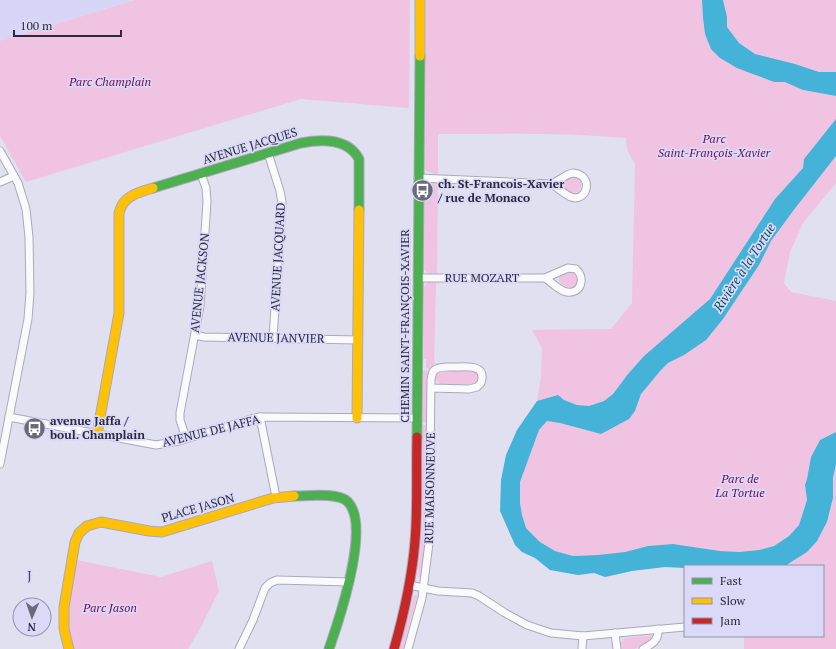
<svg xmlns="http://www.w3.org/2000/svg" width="836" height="649" viewBox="0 0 836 649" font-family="'PT Serif',serif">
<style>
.built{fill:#d8d6f7}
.green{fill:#f0c3e2}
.water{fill:#45b2d7}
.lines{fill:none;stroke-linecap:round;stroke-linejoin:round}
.street-casing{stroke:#aaa9b9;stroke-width:9}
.fast-casing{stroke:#aaa9b9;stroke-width:11}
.slow-casing{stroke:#aaa9b9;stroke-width:11}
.jam-casing{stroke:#aaa9b9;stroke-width:11}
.street{stroke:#fafafd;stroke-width:7}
.fast{stroke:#4caf50;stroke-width:9}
.slow{stroke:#ffc107;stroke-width:9}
.jam{stroke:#c62828;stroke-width:9}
.labels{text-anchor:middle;stroke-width:3.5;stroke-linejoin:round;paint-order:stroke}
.park-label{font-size:12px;font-style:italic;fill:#750b51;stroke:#dad9f7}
.street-label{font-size:12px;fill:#2b2a3d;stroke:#dad9f7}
.poi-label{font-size:12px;font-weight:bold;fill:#2b2a3d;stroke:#dad9f7;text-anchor:start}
.water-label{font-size:13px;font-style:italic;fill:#054f67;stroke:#dad9f7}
.neighbourhood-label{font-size:13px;letter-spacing:1px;fill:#48446e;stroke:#dad9f7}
</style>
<rect width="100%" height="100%" fill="#e0e0f0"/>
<polygon class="built" points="0,0 131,0 131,1 0,41"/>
<g class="green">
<polygon points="135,0 410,0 409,108 301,99 26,182 0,136 0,41"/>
<path d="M426,0H702L703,18L705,34L756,76L774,82L785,81L803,90L836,96V119L804,159L803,168L775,199L710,299L644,356L628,374L613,394L604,401L589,406L577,405L564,400L558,395L537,401L541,377L542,348L532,330L611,329L632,303L635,164L627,150L626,138C564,132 501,134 438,134V175L426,171L425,169Z"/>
<polygon points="723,0 836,0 836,72 819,72 795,64 755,54 739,43 727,27 727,17"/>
<polygon points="836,156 836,183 803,223 790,252 784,283 791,292 836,301 836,432 820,440 811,457 807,479 805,485 807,500 799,525 789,536 774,546 759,550 739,552 720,551 673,544 648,546 625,552 598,555 573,556 555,551 540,542 526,528 522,515 520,503 520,482 539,430 547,421 560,423 601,434 635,411 641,394 661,370 668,363 684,355 723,319 759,264 771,241 793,211"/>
<path d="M571,177L579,178C584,185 581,196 571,192C567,191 564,187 560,185Z"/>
<polygon points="434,183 438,183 437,274 429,274 424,269 424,187 426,185"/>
<path d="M568,272L574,273L578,278L576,285C569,290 558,286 559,277Z"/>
<polygon points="428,282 436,282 434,365 429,370 426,367 426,359 424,359 424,287"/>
<polygon points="423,370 428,371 427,378 427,422 423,422"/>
<polygon points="450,371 475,372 478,374 478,380 472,384 440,384 436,380 436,376 439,372"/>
<polygon points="423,425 427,425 426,529 421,577 418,577 423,524"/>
<path d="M836,464V649H744V636H823V566H785C813,552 829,529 833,498C834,486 832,475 836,464Z"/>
<polygon points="76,560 161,577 212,561 219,591 200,629 188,649 73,649 69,633 68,615"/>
<polygon points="416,595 417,596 403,649 400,649 414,596"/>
<polygon points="653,635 653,638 635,649 622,649 621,643 625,638"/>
</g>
<g class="water">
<polygon points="702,0 723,0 727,17 727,27 739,43 755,54 795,64 819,72 836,72 836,96 803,90 785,82 774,82 737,68 720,58 711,49 705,34 703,18"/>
<polygon points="836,119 836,156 793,211 771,241 759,265 723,319 706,340 684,355 668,363 661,370 641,394 635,411 629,419 601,434 560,423 547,421 539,430 520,482 520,503 522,515 526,528 540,542 555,551 573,556 598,555 625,552 648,546 673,544 720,551 739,552 759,550 774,546 789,536 799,525 807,500 805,485 807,479 811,457 820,440 836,432 836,464 833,478 833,498 827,522 817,541 807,552 785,566 685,566 685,568 665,567 632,571 605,577 594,573 578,575 550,570 535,558 522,552 515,545 500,511 501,480 506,455 517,430 537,401 558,395 564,400 577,405 589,406 604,401 613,394 628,374 644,356 710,299 775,199 803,168 804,159"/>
</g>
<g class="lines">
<defs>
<g id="street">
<polyline points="0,151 18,183 26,209 29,237 30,293 28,319 0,464"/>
<polyline points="268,153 280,191 282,202 273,338"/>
<path d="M573,173C595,175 587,203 571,197C564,194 558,188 552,184L569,174Z"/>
<polyline points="418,178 552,184"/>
<polyline points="0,182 14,176"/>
<path d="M568,268L576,269C586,278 581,294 567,292C559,291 552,282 545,278Z"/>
<polyline points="418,278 545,278"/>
<polyline points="195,335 204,337 358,340"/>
<polyline points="9,417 156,445 179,441 251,419 260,417 417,418"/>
<polyline points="260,417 276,497"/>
<polyline points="186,438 180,420 180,413 200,306 207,202 206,188 201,174"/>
<polyline points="409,585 438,591 472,593 479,596 505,613 527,625 551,633 583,636 685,627"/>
<polyline points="615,633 617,649"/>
<polyline points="239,649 253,620 265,588 270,583 277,580 349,582"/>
<path d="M408,649L422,598L429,543L431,380C432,375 432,371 436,369C441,366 450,367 455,367C467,367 487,364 481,383L477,387L469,389L431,388"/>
<polyline points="582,649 583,636"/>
<path d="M643,649C652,644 659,641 658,629"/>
</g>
<g id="fast">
<path d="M153,188L301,143C322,139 348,138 359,159V210"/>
<polyline points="417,437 420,56"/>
<path d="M294,496C307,496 339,492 348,502C371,526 339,620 329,649"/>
</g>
<g id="slow">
<polyline points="420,56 420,0"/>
<polyline points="357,418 359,210"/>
<path d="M97,434L119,313V213C123,196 137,193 153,188"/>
<polyline points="69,649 64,629 64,607 75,542 79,533 87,526 101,522 149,531 162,532 273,498 294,496"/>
</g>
<path id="jam" d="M394,649C404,614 412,578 415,541C418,507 416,472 417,437"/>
</defs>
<use href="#street" class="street-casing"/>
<use href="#fast" class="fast-casing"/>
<use href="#slow" class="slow-casing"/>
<use href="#jam" class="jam-casing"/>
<use href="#street" class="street"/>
<use href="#fast" class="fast"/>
<use href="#slow" class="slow"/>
<use href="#jam" class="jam"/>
</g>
<defs>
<symbol id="bus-disc" viewBox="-11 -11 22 22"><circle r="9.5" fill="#6a6a7c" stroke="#dad9f7"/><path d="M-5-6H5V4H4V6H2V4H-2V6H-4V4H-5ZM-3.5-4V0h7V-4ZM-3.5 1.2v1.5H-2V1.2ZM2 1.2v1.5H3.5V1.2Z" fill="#fff"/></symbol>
</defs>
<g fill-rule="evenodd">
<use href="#bus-disc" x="410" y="178" width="25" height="25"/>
<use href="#bus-disc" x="22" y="416" width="25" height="25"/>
</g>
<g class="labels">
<g class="park-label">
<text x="110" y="86">Parc Champlain</text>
<text x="714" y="143">Parc<tspan x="714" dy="14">Saint-François-Xavier</tspan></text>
<text x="740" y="483">Parc de<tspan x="740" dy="14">La Tortue</tspan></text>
<text x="110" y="612">Parc Jason</text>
</g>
<g class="street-label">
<text transform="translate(250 146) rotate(-17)" y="4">AVENUE JACQUES</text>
<text transform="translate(278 257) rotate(-87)" y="4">AVENUE JACQUARD</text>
<text x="482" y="282">RUE MOZART</text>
<text transform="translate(200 283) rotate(-84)" y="4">AVENUE JACKSON</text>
<text transform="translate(405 326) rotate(-90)" y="4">CHEMIN SAINT-FRANÇOIS-XAVIER</text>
<text transform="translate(276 338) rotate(1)" y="4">AVENUE JANVIER</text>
<text transform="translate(211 431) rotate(-14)" y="4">AVENUE DE JAFFA</text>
<text transform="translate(430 488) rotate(-89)" y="4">RUE MAISONNEUVE</text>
<text transform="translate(198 508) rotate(-16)" y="4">PLACE JASON</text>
</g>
<g class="poi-label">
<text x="438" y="188">ch. St-Francois-Xavier<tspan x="438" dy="14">/ rue de Monaco</tspan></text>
<text x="50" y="425">avenue Jaffa /<tspan x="50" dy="14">boul. Champlain</tspan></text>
</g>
<g class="water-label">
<text transform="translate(744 267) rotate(-57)" y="5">Rivière à la Tortue</text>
</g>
<g class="neighbourhood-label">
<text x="30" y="581">J</text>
</g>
</g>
<rect x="684" y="565" width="140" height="72" fill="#dad9f7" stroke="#9493ad"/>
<rect x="692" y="578" width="20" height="6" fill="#4caf50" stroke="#9493ad"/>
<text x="720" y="585" font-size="12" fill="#2b2a3d">Fast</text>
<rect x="692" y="598" width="20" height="6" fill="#ffc107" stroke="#9493ad"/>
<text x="720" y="605" font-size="12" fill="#2b2a3d">Slow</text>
<rect x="692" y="618" width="20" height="6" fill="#c62828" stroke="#9493ad"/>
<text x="720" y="625" font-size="12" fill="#2b2a3d">Jam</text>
<g transform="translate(32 617) rotate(182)"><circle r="19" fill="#dad9f7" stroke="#9493ad"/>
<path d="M0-3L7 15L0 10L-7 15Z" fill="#6a6a7c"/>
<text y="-6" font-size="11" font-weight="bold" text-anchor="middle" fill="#2b2a3d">N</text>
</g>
<path d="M14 30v6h107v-6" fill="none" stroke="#2b2a3d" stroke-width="2"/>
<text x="20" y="30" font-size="12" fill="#2b2a3d" stroke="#dad9f7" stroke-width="3" paint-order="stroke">100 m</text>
</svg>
